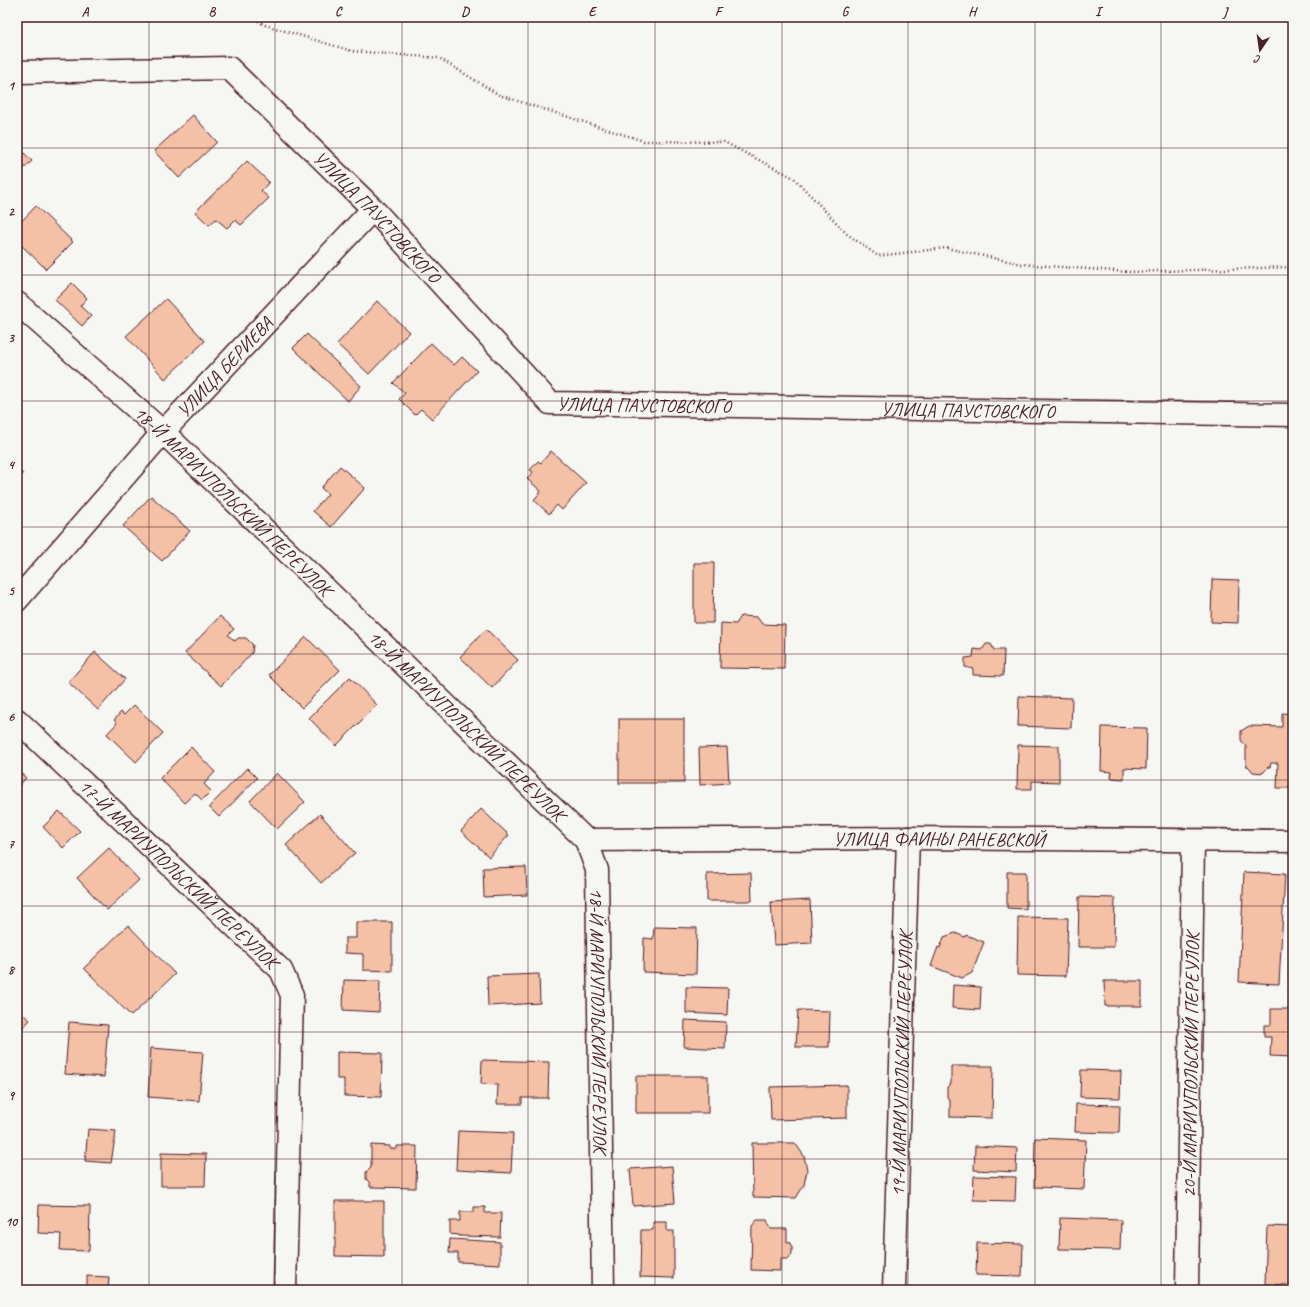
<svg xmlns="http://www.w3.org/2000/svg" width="1310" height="1307" viewBox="0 0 1310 1307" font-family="Caveat,sans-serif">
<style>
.building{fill:#f4c0a6;stroke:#4a1f2b}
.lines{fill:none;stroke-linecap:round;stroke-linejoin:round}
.minor-casing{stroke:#4a1f2b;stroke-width:25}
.path{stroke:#4a1f2b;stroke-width:2.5;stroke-dasharray:1 3;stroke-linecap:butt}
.minor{stroke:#f6f6f2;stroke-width:22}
.grid{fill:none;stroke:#4a1f2b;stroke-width:1;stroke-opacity:0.55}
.labels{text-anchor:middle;stroke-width:3.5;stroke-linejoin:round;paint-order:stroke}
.street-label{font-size:19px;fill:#4a1f2b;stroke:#f6f6f2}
.neatline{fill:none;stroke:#4a1f2b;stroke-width:1.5}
.grid-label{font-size:13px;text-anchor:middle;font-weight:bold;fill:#4a1f2b}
</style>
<rect width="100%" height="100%" fill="#f6f6f2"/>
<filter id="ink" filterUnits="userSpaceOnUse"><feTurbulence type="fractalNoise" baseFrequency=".025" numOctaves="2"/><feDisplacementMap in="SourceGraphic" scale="8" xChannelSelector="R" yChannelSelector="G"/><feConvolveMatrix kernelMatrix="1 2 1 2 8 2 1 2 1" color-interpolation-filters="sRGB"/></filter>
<g filter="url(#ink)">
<g class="building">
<polygon points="193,115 217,142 179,178 154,151"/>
<polygon points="17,146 32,161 17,175"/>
<polygon points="247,161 269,182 261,191 269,198 241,225 235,220 227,228 216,219 209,225 195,212"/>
<polygon points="36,206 73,242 46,269 17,241 17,226"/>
<polygon points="72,283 87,298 80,306 91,316 82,326 55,300"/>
<polygon points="166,299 205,341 165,379 126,336"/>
<polygon points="377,301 409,332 369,374 337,344"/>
<polygon points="307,334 361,386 348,401 293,348"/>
<polygon points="431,343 454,365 462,357 477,371 432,419 421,409 415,415 399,399 405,393 393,383"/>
<polygon points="551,451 586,483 562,510 557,505 549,514 534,500 541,491 527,479 533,472 530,470 538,461 541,463"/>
<polygon points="340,466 365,488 331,527 313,511 328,494 321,488"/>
<polygon points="17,468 23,474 17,481"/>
<polygon points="151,496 190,531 162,561 123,526"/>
<polygon points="694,563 714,563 713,623 694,623"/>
<polygon points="1212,579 1239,580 1238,623 1211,622"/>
<polygon points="220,616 234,629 228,635 235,641 238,638 246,638 253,645 252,653 221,686 185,653"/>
<polygon points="741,616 757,617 762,624 785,625 784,669 720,668 721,623 736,624"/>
<polygon points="486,629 518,660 492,688 460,657"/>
<polygon points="306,637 340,670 302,708 269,675"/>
<polygon points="986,644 991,644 994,650 1004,650 1003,676 973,675 973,669 965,667 965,658 973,657 974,649 982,650"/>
<polygon points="95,652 125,679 98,710 68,682"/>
<polygon points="350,677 377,705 336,746 309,718"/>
<polygon points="1019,696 1072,698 1071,728 1018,726"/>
<polygon points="134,705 163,733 136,762 107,734 117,723 114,720 121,712 124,715"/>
<polygon points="1282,713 1293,714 1293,788 1277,788 1278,763 1271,763 1270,767 1268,767 1263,773 1253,772 1248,766 1246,766 1246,747 1241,740 1241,731 1249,726 1282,727"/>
<rect x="619" y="719" width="65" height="64"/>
<polygon points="1102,727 1147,728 1146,769 1124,768 1124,779 1111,778 1112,772 1101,771"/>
<polygon points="1018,745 1059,746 1059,782 1032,781 1032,789 1017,789"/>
<polygon points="191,747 215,772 204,784 211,791 202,800 195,793 184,803 160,778"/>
<polygon points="727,747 729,783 700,785 699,748"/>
<polygon points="247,768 257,778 219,817 209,807"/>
<polygon points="17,770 26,778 17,788"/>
<polygon points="277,773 305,802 277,829 250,801"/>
<polygon points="481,809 509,835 489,857 461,831"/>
<polygon points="59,811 80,831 63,848 43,827"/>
<polygon points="320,814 355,853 321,883 286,845"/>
<polygon points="109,848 139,880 107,910 77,878"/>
<polygon points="526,867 527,895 484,897 483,868"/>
<polygon points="1007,872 1026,872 1026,909 1007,908"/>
<polygon points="1244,872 1285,874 1279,984 1239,982"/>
<polygon points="751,873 752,901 707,901 707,874"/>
<polygon points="1079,897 1115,898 1114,947 1078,947"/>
<polygon points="810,900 812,943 774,945 771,902"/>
<polygon points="1018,917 1068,918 1066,976 1017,975"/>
<polygon points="356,922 392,922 392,971 363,970 363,954 345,953 345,938 356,938"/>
<polygon points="128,925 175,974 131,1016 84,968"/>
<polygon points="654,927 697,928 696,974 643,972 644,938 653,939"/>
<polygon points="955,933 965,937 966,935 984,942 972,973 962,978 931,966 938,947 940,948 944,937"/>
<polygon points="539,974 540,1003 488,1006 487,976"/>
<polygon points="344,980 380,981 379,1012 343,1010"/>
<polygon points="1104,981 1142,981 1142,1006 1105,1006"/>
<polygon points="953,985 981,987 980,1010 952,1008"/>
<polygon points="686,987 728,988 727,1015 686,1013"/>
<polygon points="17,1009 30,1020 17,1034"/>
<polygon points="1271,1009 1293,1009 1293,1057 1270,1056 1271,1037 1264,1037 1264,1025 1271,1025"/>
<polygon points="798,1010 830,1011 829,1047 796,1047"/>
<polygon points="685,1020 726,1022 725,1049 684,1047"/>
<polygon points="69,1022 108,1025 104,1077 65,1074"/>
<polygon points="151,1048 203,1052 199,1101 148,1097"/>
<polygon points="337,1052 382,1053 381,1097 344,1096 344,1079 337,1079"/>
<polygon points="482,1060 549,1062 548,1098 522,1098 522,1104 497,1104 498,1085 481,1084"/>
<polygon points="951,1066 993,1066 992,1118 950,1117 950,1100 947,1097 947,1087 951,1084"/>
<polygon points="1081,1070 1121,1071 1120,1098 1080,1097"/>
<rect x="636" y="1076" width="72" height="37"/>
<polygon points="847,1085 847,1118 771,1120 770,1087"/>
<polygon points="1076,1104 1120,1105 1119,1133 1075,1132"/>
<polygon points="88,1129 116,1131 111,1163 85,1161"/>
<polygon points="458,1131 513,1133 511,1173 456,1170"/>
<polygon points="1035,1138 1086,1140 1084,1189 1034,1187"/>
<polygon points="752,1143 795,1143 804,1156 807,1170 804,1185 796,1198 753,1197"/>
<polygon points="371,1145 390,1146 390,1149 397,1149 397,1146 417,1146 416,1188 370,1187 370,1183 366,1179 366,1172 371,1168"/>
<polygon points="975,1146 1017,1148 1016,1172 974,1170"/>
<polygon points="161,1153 206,1154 205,1186 161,1186"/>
<polygon points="672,1166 675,1203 633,1206 630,1169"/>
<polygon points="974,1176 1016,1177 1015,1201 973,1200"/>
<polygon points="335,1201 384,1201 384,1257 335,1256"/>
<polygon points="39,1205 90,1206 89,1251 60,1250 61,1234 38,1233"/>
<polygon points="474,1207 485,1207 485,1213 501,1213 500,1237 459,1236 459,1235 450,1234 450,1221 460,1221 460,1212 474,1212"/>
<polygon points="1060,1218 1121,1220 1120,1250 1059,1249"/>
<polygon points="757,1220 767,1220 771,1229 787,1229 787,1242 789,1242 792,1247 792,1254 788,1259 780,1259 780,1271 751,1270 752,1226"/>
<polygon points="653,1222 667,1222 667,1231 674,1231 674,1278 640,1277 641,1230 653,1230"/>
<polygon points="1267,1226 1293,1227 1293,1285 1265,1284"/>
<polygon points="450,1239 500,1242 500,1264 458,1262 458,1253 449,1253"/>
<polygon points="977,1243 1023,1244 1022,1276 976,1275"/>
<polygon points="87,1276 109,1277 108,1290 87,1290"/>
<polygon points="924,1287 957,1288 957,1290 924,1290"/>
</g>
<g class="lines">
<defs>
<g id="minor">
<path id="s1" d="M17,72L229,68L373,209L550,403L1293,415"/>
<path id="s2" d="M17,303L163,432L586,840L597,870L603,1290"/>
<path id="s3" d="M17,600L163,432L373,209"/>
<path id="s4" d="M17,720L281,970L292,995L285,1290"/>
<path id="s5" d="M586,840L908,838L1293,841"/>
<path id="s6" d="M894,1290L908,838"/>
<path id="s7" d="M1187,1290L1193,841"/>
</g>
</defs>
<use href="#minor" class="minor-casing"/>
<polyline class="path" points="251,17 265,25 352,51 439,58 499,95 644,141 724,142 794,178 847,234 878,256 946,248 1022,264 1128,272 1293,267"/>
<use href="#minor" class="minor"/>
</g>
</g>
<path class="grid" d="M149,17V1290M275,17V1290M402,17V1290M528,17V1290M655,17V1290M782,17V1290M908,17V1290M1035,17V1290M1161,17V1290M17,148H1293M17,275H1293M17,401H1293M17,527H1293M17,654H1293M17,780H1293M17,906H1293M17,1032H1293M17,1159H1293"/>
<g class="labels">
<g class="street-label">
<text dy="7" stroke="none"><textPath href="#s1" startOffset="422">УЛИЦА ПАУСТОВСКОГО</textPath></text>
<text dy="7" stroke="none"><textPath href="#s3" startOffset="312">УЛИЦА БЕРИЕВА</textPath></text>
<text dy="7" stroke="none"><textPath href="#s1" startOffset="770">УЛИЦА ПАУСТОВСКОГО</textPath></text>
<text dy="7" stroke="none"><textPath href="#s1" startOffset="1094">УЛИЦА ПАУСТОВСКОГО</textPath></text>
<text dy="7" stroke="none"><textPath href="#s2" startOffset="293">18-Й МАРИУПОЛЬСКИЙ ПЕРЕУЛОК</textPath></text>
<text dy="7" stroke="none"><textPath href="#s2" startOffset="617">18-Й МАРИУПОЛЬСКИЙ ПЕРЕУЛОК</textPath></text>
<text dy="7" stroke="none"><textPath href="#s5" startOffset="353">УЛИЦА ФАИНЫ РАНЕВСКОЙ</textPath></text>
<text dy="7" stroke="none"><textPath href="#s4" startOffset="223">17-Й МАРИУПОЛЬСКИЙ ПЕРЕУЛОК</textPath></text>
<text dy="7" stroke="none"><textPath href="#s2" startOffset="965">18-Й МАРИУПОЛЬСКИЙ ПЕРЕУЛОК</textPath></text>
<text dy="7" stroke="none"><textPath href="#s6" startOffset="226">19-Й МАРИУПОЛЬСКИЙ ПЕРЕУЛОК</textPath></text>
<text dy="7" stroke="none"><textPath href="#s7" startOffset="225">20-Й МАРИУПОЛЬСКИЙ ПЕРЕУЛОК</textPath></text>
</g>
</g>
<rect width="1310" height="1307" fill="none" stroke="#f6f6f2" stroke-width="44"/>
<g transform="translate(1260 50) rotate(193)" stroke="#f6f6f2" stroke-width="3" paint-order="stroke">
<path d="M0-3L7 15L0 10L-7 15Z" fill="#4a1f2b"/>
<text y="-6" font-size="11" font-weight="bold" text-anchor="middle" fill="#4a1f2b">С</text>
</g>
<rect x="22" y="22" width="1266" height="1263" class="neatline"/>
<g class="grid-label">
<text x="85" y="16">A</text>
<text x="212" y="16">B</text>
<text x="338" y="16">C</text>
<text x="465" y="16">D</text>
<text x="592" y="16">E</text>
<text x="718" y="16">F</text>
<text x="845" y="16">G</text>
<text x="972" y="16">H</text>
<text x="1098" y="16">I</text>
<text x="1225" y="16">J</text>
<text x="11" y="90">1</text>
<text x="11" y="216">2</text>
<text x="11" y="342">3</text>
<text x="11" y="469">4</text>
<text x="11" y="595">5</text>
<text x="11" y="721">6</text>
<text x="11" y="848">7</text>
<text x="11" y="974">8</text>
<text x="11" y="1100">9</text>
<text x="11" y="1226">10</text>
</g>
</svg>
